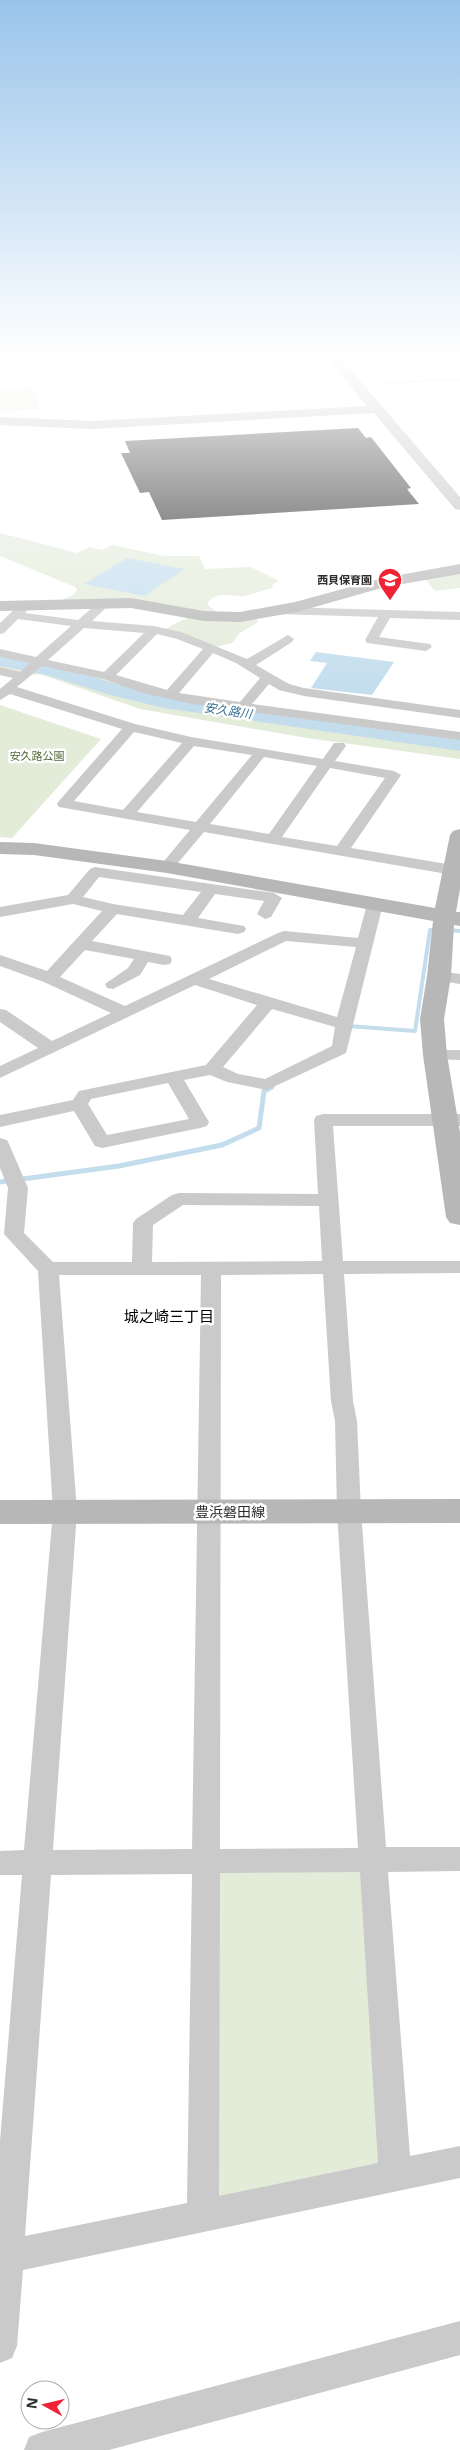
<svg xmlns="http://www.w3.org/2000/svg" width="460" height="2450" viewBox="0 0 460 2450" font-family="'Noto Sans','Noto Sans JP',sans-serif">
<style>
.green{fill:#e3ebd9}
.water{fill:#c3dded}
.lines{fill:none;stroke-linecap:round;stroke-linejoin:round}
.stream-far2{stroke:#c3dded;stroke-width:2.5}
.stream-far1{stroke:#c3dded;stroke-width:4}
.stream{stroke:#c3dded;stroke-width:5}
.river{fill:#c3dded;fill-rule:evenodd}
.building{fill:#141414}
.street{fill:#cacaca;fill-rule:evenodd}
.secondary{fill:#b7b7b7;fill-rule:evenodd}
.labels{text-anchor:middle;stroke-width:5;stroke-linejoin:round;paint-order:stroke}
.far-poi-label{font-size:11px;font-weight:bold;fill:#2d2d2d;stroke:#fff;text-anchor:end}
.far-park-label{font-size:11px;fill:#506a38;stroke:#fff}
.far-water-label{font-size:12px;font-style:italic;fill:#377093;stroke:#fff}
.street-label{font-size:14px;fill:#2d2d2d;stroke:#fff}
.neighbourhood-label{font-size:15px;fill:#000;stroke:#fff}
</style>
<rect width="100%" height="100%" fill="#fff"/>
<g class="green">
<polygon points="33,388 40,409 0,412 0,391"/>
<path d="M0,533L77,553L90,547L102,550L113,545L164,556H199L205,569L251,567L279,581L273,584L272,588C263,590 254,594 244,596C232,597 215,590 207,604L222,617L256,615L258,622L240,633L232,643L211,648L163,632L172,625L192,616L123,599L62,600L73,595L77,590L75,587L0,556Z"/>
<polygon points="460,573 460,588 435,591 425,579"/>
<polygon points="0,653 53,663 162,694 460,737 460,759 307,738 140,709 40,674 23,676 0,672"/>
<polygon points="0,705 101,739 12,838 0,837"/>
<polygon points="365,1860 394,2175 203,2215 207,1862"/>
</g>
<g class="water">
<polygon points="127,558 185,569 144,596 84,584"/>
<polygon points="316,652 394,662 372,695 311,688 327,663 310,661"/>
</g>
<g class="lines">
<polyline class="stream-far2" points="382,383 460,379"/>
<g class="stream-far1">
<polyline points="449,930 460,931"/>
<polyline points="348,1026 415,1031 430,930 438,930"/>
</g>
<polyline class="stream" points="0,1182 119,1166 222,1145 259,1128 264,1091 272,1087"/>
<polygon class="river" points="0,654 58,666 120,685 164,696 460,739 460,751 164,708 107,694 47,675 0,666"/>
</g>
<polygon class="building" points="358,428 366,438 371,437 411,488 407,489 419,504 162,520 149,492 140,493 121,453 130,453 125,441"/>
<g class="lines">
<g class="street">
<path d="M106,598L112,602L92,621L154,626L181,632L247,659L288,635L294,639L292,642L256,665L289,684L304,688L460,710V718L304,696L279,690L269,684L252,704L460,732V740L193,704L142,693L104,679L42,666L17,687L135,724L191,737L323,759L334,743H344L346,746L335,761L394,771L401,775L351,848L453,865L458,867V873L453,875L204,832L172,870L167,872L159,867L190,830L59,807L57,804L59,801L122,729L10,694L0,700V689L13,678L0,675V667L20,672L30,663L0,657V649L36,657L71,626L18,619L4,633L0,634V623L21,603L25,602L31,606L25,613L78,620L102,599ZM84,628L144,633L104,672L48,660ZM157,634L177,639L203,649L167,690L116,675ZM213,653L236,663L260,678L240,702L179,693ZM134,732L182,743L123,810L74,801ZM194,746L252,755L196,822L137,812ZM264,757L317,766L269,834L210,824ZM330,768L385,778L337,846L282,837Z"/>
<polygon points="282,607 460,612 460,620 390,618 379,637 430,644 432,647 426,651 367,643 365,640 378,617 278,614 276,611 278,608"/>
<path d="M95,867L274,893L282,898L271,917L265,919L257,914L264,901L215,894L198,918L244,926L246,929L244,932L238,934L117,914L92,941L170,956L172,960L170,964L164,965L148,962L140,975L113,989L107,988L105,984L128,968L134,959L85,950L60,977L125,1006L278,933L284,931L358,938L367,904L369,901H381L383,904L346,1053L267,1090L227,1082L210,1075L184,1080L209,1122L207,1126L200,1128L102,1148L95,1146L74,1111L0,1127V1115L73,1100L79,1091L206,1065L257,1005L195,985L0,1078V1066L38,1048L0,1022V1009L6,1010L52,1041L111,1013L44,982L0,966V955L47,971L102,911L73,904L0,917V907L68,895L90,869ZM99,877L201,892L183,915L113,904L83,897ZM286,941L356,947L337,1017L209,979ZM272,1009L335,1027L332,1046L265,1079L238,1074L223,1067ZM168,1083L189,1119L107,1135L88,1104L91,1099Z"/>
<polygon points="439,971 460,974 460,984 433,980 431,976 433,972"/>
<polygon points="435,1050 460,1050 460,1060 429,1059 426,1055 429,1051"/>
<path d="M323,1114H460V1126H333L343,1261H460V1273L344,1274L353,1401L357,1421L361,1511L386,1847H460V1871L388,1872L410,2156L460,2146V2178L23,2270L17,2346L12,2358L0,2363V2141L22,1875H0V1851L24,1850L53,1511L38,1271L4,1234L8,1188L0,1168V1138L7,1140L9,1144L28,1188L24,1233L53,1262H132L133,1223L136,1219L172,1195L179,1193L318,1194L314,1120L316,1116ZM183,1205L319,1206L322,1261L152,1262L153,1225ZM323,1274L331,1401L335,1421L337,1511L358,1848L220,1849L221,1275ZM59,1275H201L192,1849L53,1850L77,1511ZM360,1872L378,2163L219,2196L220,1873ZM192,1874L187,2203L25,2236L51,1875Z"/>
<polygon points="460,2321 460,2355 109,2450 24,2450 29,2437 42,2432"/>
</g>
<g class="secondary">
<polygon points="325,355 338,355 460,497 460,510 455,509 374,413 92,429 0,425 0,417 92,421 367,406"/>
<polygon points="460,564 460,574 385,587 297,612 240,622 204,621 131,608 0,611 0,601 131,598 204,611 240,612 295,602 383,578"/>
<polygon points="460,829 460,889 456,912 460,912 460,926 454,925 451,976 444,1019 447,1055 460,1133 460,1225 450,1223 446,1217 423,1055 420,1019 427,976 433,921 167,873 34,855 0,854 0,842 34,843 167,861 435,908 450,835 453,831"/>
<polygon points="460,1499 460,1523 0,1524 0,1500"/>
</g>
</g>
<linearGradient id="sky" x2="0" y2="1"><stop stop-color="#99c4ea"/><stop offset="0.51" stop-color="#fff"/><stop offset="1" stop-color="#fff" stop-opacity="0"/></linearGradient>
<rect width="460" height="698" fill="url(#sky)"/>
<defs>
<symbol id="school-pin" viewBox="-11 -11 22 30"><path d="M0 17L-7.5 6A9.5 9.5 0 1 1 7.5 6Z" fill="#ef2334" stroke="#fff"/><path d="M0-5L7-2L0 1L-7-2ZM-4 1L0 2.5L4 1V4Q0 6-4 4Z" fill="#fff"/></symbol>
</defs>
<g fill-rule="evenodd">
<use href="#school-pin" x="376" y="566" width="28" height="38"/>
</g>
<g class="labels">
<g class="far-poi-label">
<text x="372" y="584">西貝保育園</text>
</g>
<g class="far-park-label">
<text x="37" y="760">安久路公園</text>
</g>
<g class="far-water-label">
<text transform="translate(228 711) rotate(8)" y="4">安久路川</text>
</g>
<g class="street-label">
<text x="230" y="1517">豊浜磐田線</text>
</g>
<g class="neighbourhood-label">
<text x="169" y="1322">城之崎三丁目</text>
</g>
</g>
<g transform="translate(45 2405) rotate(278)"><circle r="24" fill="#ffffff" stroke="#ababab"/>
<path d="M0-4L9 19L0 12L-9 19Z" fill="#ef2334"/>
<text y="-8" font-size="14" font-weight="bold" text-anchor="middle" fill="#2d2d2d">N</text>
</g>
</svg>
